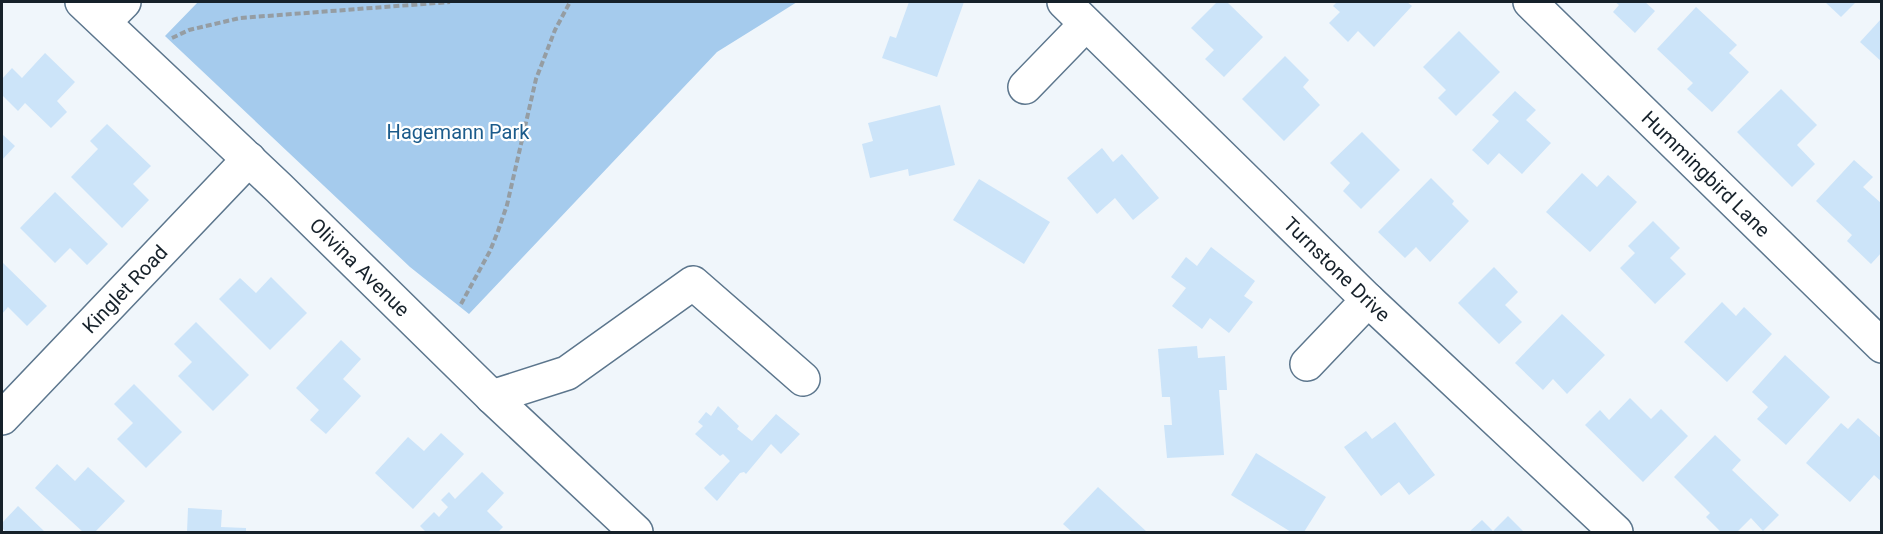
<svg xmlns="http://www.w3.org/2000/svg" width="1883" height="534" viewBox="0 0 1883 534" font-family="Roboto,sans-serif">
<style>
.green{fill:#a5cbed}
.building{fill:#cce4f9}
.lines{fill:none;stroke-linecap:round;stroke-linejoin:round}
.minor-casing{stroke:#5c768d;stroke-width:36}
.path{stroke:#959da3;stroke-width:4;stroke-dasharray:6 3;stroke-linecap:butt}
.minor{stroke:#fff;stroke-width:33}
.labels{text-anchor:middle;stroke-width:4.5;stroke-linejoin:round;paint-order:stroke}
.park-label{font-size:20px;fill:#1b5b8b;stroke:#fff}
.street-label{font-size:20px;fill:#16212a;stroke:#fff}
</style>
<rect width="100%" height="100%" fill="#f0f6fb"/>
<polygon class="green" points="198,2 797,2 717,52 469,314 410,267 165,36"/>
<g class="building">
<polygon points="909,2 964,2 937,77 882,58 890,36 896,38"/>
<polygon points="1217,2 1227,2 1263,37 1224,77 1205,59 1214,50 1191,28"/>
<polygon points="1337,2 1407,2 1412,6 1374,47 1358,31 1348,42 1329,23 1340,12 1333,6"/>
<polygon points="1615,2 1645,2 1655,11 1635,33 1613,12 1619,5"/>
<polygon points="1825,2 1856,2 1841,17"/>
<polygon points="1696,7 1737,45 1729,53 1749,72 1712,112 1687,89 1693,83 1657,49"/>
<polygon points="1882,18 1882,62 1860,42"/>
<polygon points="1459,31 1500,72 1456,116 1438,98 1446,90 1423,67"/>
<polygon points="45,53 75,82 57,101 67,112 51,128 25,103 18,111 2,95 2,79 12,68 22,78"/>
<polygon points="1285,56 1309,80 1303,87 1320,105 1284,141 1242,99"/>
<polygon points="1781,89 1817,125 1797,145 1815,164 1792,187 1737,132"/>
<polygon points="1515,91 1536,110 1526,120 1551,143 1522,174 1499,153 1488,165 1472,150 1499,121 1492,115"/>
<polygon points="940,105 955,165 909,176 908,169 870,178 862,144 873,141 868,123"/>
<polygon points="107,124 151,166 133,184 149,200 122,228 71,177 98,149 90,141"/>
<polygon points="1362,132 1400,170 1361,209 1343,191 1350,183 1330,163"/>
<polygon points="2,134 15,146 2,160"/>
<polygon points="1102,148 1113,162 1122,154 1159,198 1133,220 1115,198 1097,214 1067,178"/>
<polygon points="1854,160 1873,177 1863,187 1882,204 1882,252 1871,264 1847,241 1852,235 1816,201"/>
<polygon points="1582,173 1597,187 1608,175 1637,202 1590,252 1546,212"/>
<polygon points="1431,178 1454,201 1452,204 1469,221 1430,262 1416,247 1405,258 1378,232"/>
<polygon points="979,179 1050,222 1024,264 953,220"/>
<polygon points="55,192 108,244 87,265 70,248 55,263 20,228"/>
<polygon points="1653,221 1680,248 1670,258 1686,274 1655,304 1620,268 1635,253 1628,246"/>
<polygon points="1211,247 1255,281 1244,296 1253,302 1229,333 1210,318 1202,329 1172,306 1186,288 1171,277 1186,257 1197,266"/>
<polygon points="2,262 47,306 27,326 8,307 2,314"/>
<polygon points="1494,267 1518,292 1505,305 1522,322 1499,344 1458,303"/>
<polygon points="271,277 307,313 270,350 219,299 240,278 256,293"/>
<polygon points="1722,302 1736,316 1744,307 1772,334 1727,382 1684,342"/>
<polygon points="1562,314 1605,355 1567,394 1553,379 1543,390 1515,363"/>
<polygon points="196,322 249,375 213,411 178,376 192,362 174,344"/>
<polygon points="341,340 361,359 343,379 361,396 326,434 310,420 319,410 296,388"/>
<polygon points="1197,346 1198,358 1225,356 1227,390 1219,390 1224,455 1167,458 1164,425 1172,425 1170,397 1162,397 1158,349"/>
<polygon points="1785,355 1830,397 1786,445 1757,419 1768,407 1752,392"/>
<polygon points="134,384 182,432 146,468 117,439 133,423 114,404"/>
<polygon points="1630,398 1651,419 1661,409 1688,436 1643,482 1585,425 1600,410 1609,420"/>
<polygon points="718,406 739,426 737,429 752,441 776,414 800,434 781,454 771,444 746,474 744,472 740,473 717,501 704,488 730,461 723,454 720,456 695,434 703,426 698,422 706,412 711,416"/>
<polygon points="1858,418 1882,439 1882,482 1874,475 1850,502 1806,463 1841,423 1848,429"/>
<polygon points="1395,422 1435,475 1409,495 1399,482 1381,496 1344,447 1366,431 1372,439"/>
<polygon points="441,433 464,454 413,509 375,473 408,437 424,451"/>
<polygon points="1715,435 1741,460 1732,470 1779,515 1763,531 1751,518 1737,532 1721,532 1706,517 1710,513 1674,477"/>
<polygon points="1256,453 1326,497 1304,532 1291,532 1231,495"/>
<polygon points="57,464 75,481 88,467 125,501 95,532 83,532 35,488"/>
<polygon points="482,472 504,493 487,511 503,527 498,532 426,532 420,526 434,512 439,517 448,507 441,500 449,492 455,499"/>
<polygon points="1098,487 1147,532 1072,532 1063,524"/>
<polygon points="18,506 45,532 6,532 2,528 2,523"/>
<polygon points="188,508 222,510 221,527 246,528 246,532 187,532"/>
<polygon points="1508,516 1524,532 1469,532 1482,520 1493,531"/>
</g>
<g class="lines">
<defs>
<g id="minor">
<path id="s1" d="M82,2L279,188L492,397L636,532"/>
<path id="s2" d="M1064,2L1368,300L1616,532"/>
<path id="s3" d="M1530,2L1882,346"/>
<polyline points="104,22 124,2"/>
<polyline points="1025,87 1086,24"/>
<polyline points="1307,364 1368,300"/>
<polyline points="492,397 567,373 693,283 803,379"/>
<path id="s4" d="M2,418L249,159"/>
</g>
</defs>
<use href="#minor" class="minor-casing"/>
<g class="path">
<polyline points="172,38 189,30 240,18 450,2"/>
<polyline points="461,304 490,251 498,231 507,205 536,79 555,30 570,2"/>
</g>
<use href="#minor" class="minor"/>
</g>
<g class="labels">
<g class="park-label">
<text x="458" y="139">Hagemann Park</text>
</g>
<g class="street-label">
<text dy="7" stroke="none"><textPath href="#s3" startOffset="246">Hummingbird Lane</textPath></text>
<text dy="7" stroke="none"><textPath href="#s1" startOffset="384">Olivina Avenue</textPath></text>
<text dy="7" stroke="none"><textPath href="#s2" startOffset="382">Turnstone Drive</textPath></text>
<text dy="7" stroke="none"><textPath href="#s4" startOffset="178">Kinglet Road</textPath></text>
</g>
</g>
<rect width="1883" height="534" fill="none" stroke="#16212a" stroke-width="6"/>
</svg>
